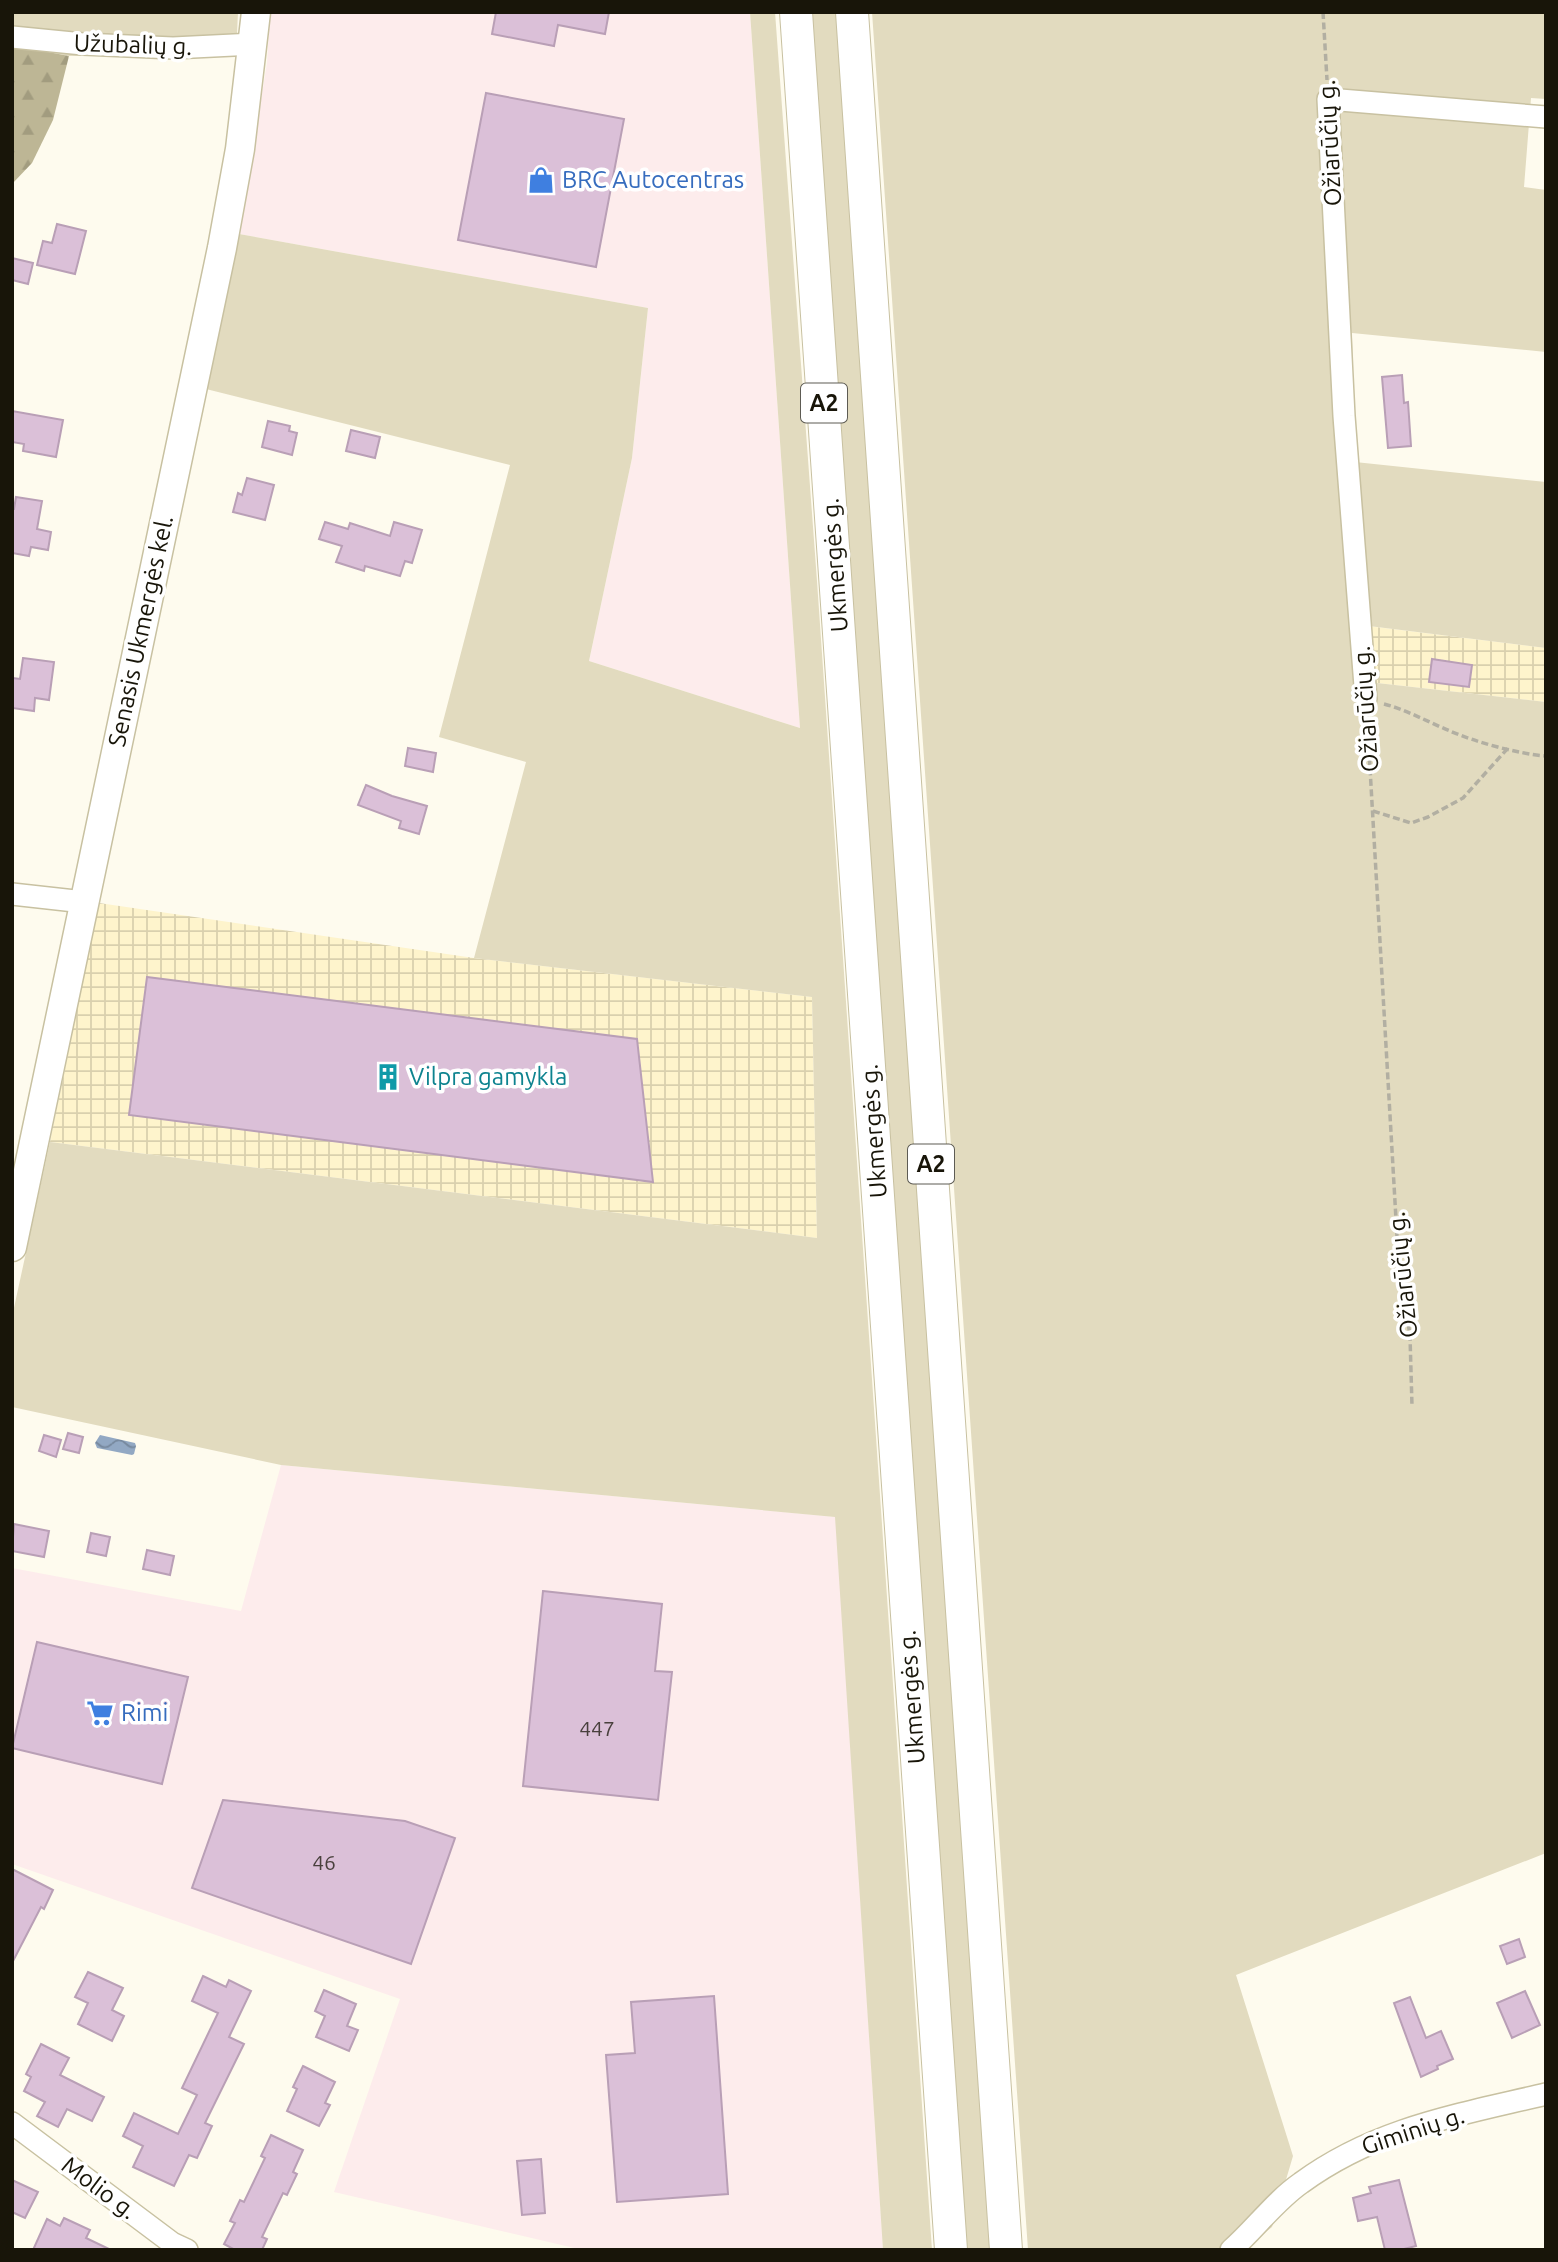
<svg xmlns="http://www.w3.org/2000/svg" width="1558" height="2262" viewBox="0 0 1558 2262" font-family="Ubuntu,sans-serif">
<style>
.commercial{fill:#fdecec}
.industrial{fill:url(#industrial-grid)}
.grass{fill:#e2dbbf}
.forest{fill:url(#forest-firs)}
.water{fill:url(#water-waves)}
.building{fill:#dbc0d8;stroke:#b99fb6;stroke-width:2}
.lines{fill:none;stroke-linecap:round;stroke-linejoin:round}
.minor-casing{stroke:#c8c1a1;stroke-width:24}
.major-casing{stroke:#c8c1a1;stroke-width:31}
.highway-casing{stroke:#c8c1a1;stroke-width:34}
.path{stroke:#b2afa2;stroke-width:3.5;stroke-dasharray:7 3.5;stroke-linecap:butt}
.minor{stroke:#fff;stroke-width:21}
.major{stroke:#fff;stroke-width:28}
.highway{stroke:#fff;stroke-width:32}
.labels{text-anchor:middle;stroke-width:7;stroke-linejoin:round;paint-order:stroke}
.number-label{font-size:21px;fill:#49403d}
.shield{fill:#fff;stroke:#5d5b53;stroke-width:2}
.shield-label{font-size:23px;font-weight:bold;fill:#181509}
.street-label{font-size:24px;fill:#181509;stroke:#fff}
.shop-label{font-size:24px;fill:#366cbe;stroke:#fff;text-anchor:start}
.culture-label{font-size:24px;fill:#0d838f;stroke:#fff;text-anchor:start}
</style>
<defs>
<pattern id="industrial-grid" width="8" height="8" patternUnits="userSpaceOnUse" patternTransform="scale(1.75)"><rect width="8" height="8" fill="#fef4cc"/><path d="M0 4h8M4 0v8" fill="none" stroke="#d9d0ae"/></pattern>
<pattern id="forest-firs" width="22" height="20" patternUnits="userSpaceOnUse" patternTransform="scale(1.75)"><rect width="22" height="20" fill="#bdb695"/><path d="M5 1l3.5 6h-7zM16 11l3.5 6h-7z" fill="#a29c7f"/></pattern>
<pattern id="water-waves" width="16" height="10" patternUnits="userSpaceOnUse" patternTransform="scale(1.75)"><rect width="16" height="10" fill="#92a8c3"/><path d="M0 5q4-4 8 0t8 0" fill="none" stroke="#76889d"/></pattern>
</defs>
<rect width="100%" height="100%" fill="#fefbee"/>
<g class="commercial">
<polygon points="270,12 750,12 800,728 589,661 632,458 648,308 239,234 267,63"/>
<polygon points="281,1465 836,1517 883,2250 583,2250 334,2192 400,1999 12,1864 12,1568 241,1611"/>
</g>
<g class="industrial">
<polygon points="1368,626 1546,648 1546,702 1377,683"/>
<polygon points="99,903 474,958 812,997 817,1238 50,1142"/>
</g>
<g class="grass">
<polygon points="12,12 238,12 236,55 69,56 12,45"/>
<polygon points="750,12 775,12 817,581 932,2250 883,2250 835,1517 281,1465 12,1407 12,1317 50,1142 817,1238 812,997 474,958 526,762 439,737 510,465 206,389 239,234 648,308 632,458 589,661 800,728"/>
<polygon points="810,12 837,12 993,2250 967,2250"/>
<polygon points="872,12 1546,12 1546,99 1531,98 1524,187 1546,190 1546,352 1352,333 1355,462 1546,482 1546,648 1369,626 1377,683 1546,702 1546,1853 1236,1975 1293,2156 1272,2227 1243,2250 1028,2250"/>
</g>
<polygon class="forest" points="12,45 69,56 53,120 32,163 12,184"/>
<polygon class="water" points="100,1435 135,1443 136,1446 134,1454 132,1455 97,1448 95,1443"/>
<g class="building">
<polygon points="496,12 609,12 605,34 558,25 554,46 492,34"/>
<polygon points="486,93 624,119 596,267 458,240"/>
<polygon points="57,224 86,231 75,274 37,265 43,241 52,243"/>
<polygon points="12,258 33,263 28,284 12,280"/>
<polygon points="1402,375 1404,403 1408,402 1411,446 1388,448 1382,377"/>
<polygon points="12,411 63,420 56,457 23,451 24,444 12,442"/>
<polygon points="268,421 290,426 289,431 297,433 292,455 262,447"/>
<polygon points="351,430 380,437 375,458 346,451"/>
<polygon points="247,478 274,485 265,520 233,512 238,493 242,495"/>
<polygon points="16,497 42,501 37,529 51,532 48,550 31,547 29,556 12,553 12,509 14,509"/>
<polygon points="325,522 348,529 350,523 390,536 394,522 422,530 412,563 405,561 400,576 365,566 364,571 336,562 342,546 319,539"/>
<polygon points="23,658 54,662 49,700 35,698 34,711 12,708 12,678 20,679"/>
<polygon points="1432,659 1472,665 1469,687 1429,682"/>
<polygon points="408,748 436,753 433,772 405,766"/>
<polygon points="366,785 392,796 427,806 419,834 399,828 401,821 358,805"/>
<polygon points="147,977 637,1039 653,1182 129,1115"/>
<polygon points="68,1433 83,1437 79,1453 63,1449"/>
<polygon points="44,1435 61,1440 56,1457 39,1451"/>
<polygon points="14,1524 49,1531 44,1557 12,1551"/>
<polygon points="91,1533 110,1537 106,1556 87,1552"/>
<polygon points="147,1550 174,1556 170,1575 143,1569"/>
<polygon points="543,1591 662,1604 655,1671 672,1672 658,1800 523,1786"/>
<polygon points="37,1642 188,1677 162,1784 12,1748"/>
<polygon points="223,1800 405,1821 455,1838 411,1964 192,1888"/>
<polygon points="12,1869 53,1890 44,1909 41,1907 12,1963"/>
<polygon points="1519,1939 1525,1957 1507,1964 1500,1946"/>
<polygon points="88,1972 123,1988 112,2010 124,2016 112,2041 78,2024 88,2003 75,1997"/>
<polygon points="203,1976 226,1987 229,1980 251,1991 229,2037 244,2044 205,2123 212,2126 197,2158 189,2155 174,2186 133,2167 143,2146 123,2136 134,2113 178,2134 197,2095 182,2088 218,2013 192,2001"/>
<polygon points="324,1990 356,2004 347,2026 358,2030 349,2051 316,2037 325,2016 315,2011"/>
<polygon points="1525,1991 1540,2025 1512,2038 1497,2003"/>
<polygon points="714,1996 728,2194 617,2202 606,2055 635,2053 631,2002"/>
<polygon points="1410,1997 1426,2038 1441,2031 1453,2059 1437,2066 1438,2069 1421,2077 1394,2003"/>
<polygon points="41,2044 69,2058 60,2075 104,2097 92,2121 67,2109 58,2127 37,2116 45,2102 24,2091 31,2077 26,2074"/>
<polygon points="303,2066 335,2082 325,2103 330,2105 319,2126 287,2111 297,2089 293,2087"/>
<polygon points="271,2135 303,2150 293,2172 297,2174 287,2195 283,2193 262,2237 267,2239 262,2250 235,2250 224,2244 235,2223 230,2221 240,2200 244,2202 265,2158 261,2156"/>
<polygon points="541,2159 545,2213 522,2215 517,2161"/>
<polygon points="12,2180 38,2192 25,2218 12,2212"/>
<polygon points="1399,2180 1416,2246 1400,2250 1385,2250 1377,2217 1358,2221 1353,2198 1371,2193 1369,2187"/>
<polygon points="64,2218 90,2230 86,2238 111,2250 33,2250 47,2219 60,2226"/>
</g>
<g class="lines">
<defs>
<g id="minor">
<polyline points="12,37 83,44 173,48 254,44"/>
<polyline points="1366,699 1344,416 1328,99 1546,117"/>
<polyline points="12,894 84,902"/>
<polyline points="12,2123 172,2243 187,2250"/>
<path d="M1231,2250C1255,2229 1275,2201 1301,2183C1376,2128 1458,2115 1546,2094"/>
</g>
<polyline id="major" points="12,1247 222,248 240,149 256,12"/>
<g id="highway">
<polyline points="796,12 951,2250"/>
<polyline points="852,12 1006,2250"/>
</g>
</defs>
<use href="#minor" class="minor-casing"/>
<use href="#major" class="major-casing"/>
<use href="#highway" class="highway-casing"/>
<g class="path">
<polyline points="1323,12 1327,80"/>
<path d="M1384,704C1407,710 1428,722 1450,731C1475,742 1519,754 1546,756"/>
<polyline points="1367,716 1398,1254 1410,1336 1412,1406"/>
<polyline points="1373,811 1411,823 1428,817 1463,798 1508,748"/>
</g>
<use href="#minor" class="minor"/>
<use href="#major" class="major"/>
<use href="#highway" class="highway"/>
</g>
<defs>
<symbol id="shop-bare" viewBox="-9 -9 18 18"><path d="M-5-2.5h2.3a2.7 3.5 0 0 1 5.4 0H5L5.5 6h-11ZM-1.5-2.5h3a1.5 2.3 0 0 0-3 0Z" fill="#3f7fe0" stroke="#fff" stroke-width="2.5" paint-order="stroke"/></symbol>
<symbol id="building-bare" viewBox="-9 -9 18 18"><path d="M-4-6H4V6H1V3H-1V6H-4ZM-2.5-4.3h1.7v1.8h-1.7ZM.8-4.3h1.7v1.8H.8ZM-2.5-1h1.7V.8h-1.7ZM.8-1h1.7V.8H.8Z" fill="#0f9aa8" stroke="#fff" stroke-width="2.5" paint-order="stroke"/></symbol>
<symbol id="supermarket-bare" viewBox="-9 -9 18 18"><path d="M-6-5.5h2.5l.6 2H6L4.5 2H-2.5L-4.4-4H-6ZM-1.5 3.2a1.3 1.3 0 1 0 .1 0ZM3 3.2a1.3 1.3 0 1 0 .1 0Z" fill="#3f7fe0" stroke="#fff" stroke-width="2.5" paint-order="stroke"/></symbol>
</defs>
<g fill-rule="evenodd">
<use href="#shop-bare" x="522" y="161" width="38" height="38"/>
<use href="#building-bare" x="369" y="1058" width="38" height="38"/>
<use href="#supermarket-bare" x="81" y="1694" width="38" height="38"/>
</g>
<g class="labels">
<g class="number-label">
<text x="597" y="1736">447</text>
<text x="324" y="1870">46</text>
</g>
<g class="shield">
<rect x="801" y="383.5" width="46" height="39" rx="5"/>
<rect x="908" y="1144.5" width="46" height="39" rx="5"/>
</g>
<g class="shield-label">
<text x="824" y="411">A2</text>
<text x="931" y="1172">A2</text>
</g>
<g class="street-label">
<text transform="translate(133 45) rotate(2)" y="8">Užubalių g.</text>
<text transform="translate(1330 143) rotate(-93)" y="8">Ožiarūčių g.</text>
<text transform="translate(835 565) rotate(-94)" y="8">Ukmergės g.</text>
<text transform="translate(141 631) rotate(-78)" y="8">Senasis Ukmergės kel.</text>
<text transform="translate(1366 709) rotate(-94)" y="8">Ožiarūčių g.</text>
<text transform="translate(874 1131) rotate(-94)" y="8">Ukmergės g.</text>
<text transform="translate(1403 1275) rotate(-96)" y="8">Ožiarūčių g.</text>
<text transform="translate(912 1697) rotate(-94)" y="8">Ukmergės g.</text>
<text transform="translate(1413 2131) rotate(-18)" y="8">Giminių g.</text>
<text transform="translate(99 2188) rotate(37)" y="8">Molio g.</text>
</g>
<g class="shop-label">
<text x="562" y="188">BRC Autocentras</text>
<text x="121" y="1721">Rimi</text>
</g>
<g class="culture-label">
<text x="409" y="1085">Vilpra gamykla</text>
</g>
</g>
<rect width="1558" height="2262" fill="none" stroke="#181509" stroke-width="28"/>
</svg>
